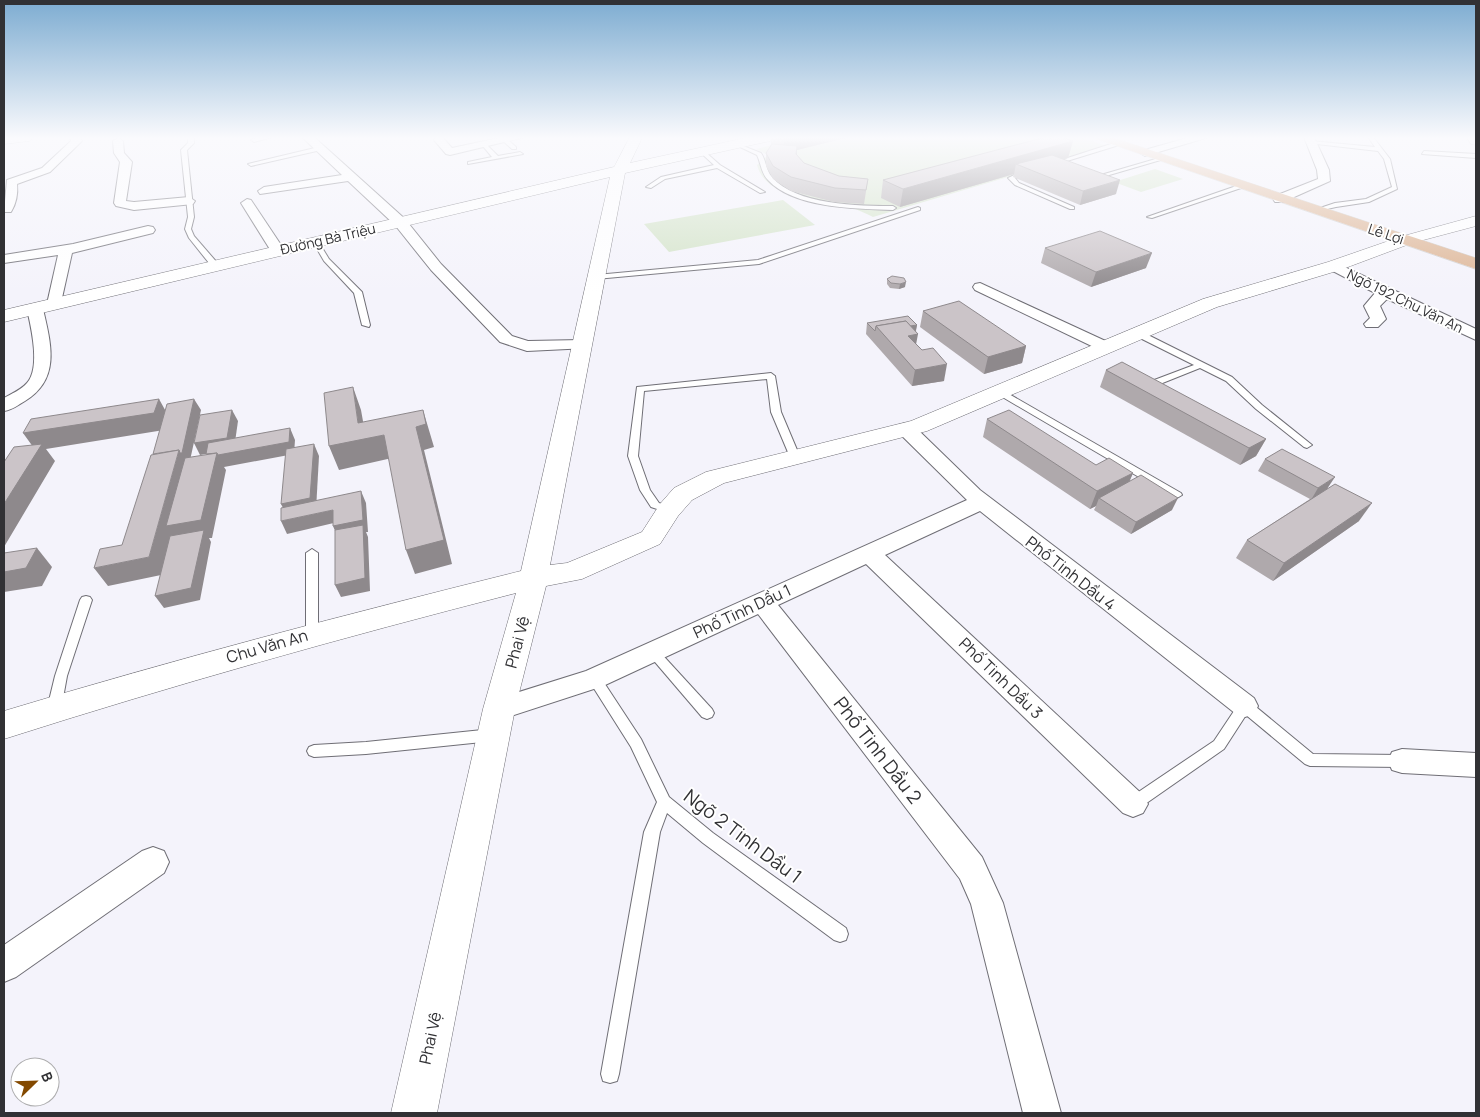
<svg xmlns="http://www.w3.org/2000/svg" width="1480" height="1117" viewBox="0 0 1480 1117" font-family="Manrope,sans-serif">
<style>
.green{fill:#d3e3c8}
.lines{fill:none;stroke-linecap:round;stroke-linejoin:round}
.lane-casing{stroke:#6f6e75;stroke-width:2}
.street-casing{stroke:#6f6e75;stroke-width:2}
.secondary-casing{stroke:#6f6e75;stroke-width:1}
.primary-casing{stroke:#d2d2d2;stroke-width:1}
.lane{fill:#fff;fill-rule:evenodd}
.street{fill:#fff;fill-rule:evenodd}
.secondary{fill:#fff;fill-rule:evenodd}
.primary{fill:#ddb595;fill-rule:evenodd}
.wall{fill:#afa9ac}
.shaded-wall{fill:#8e898c}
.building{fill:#cbc4c8;stroke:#8e898c}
.labels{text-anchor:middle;stroke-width:4;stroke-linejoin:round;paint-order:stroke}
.far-street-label{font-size:14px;fill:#313134;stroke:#fff}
.street-label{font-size:16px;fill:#313134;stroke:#fff}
.near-street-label{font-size:19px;fill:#313134;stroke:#fff}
</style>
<rect width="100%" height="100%" fill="#f4f3fb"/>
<g class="green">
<path d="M805,137H1080L1109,147L873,217C867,214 861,211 855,209C827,199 766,201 757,165L768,155L756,149Z"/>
<polygon points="1155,169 1183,179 1141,192 1114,182"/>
<polygon points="783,200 815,225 669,252 644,224"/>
</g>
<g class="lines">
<defs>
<g id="lane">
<polygon points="188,137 194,137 194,143 187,150 194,217 191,229 194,236 220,266 216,268 213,268 189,238 185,229 188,217 181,150 188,143"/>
<polygon points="259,137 272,137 254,142 251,140"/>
<polygon points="1368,137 1373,137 1390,159 1397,189 1369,202 1336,207 1314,212 1314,210 1335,203 1366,199 1392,187 1384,159 1378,151 1308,143 1311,141 1375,147"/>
<polygon points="503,139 507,139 516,147 516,149 512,149 503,141"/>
<polygon points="1117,142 1119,145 1054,165 1049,164"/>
<polygon points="485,143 498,156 520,152 523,154 468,164 468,162 492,157 482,145"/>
<path d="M738,144L761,153C766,160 766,171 772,177C795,205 860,206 893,206L896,208L893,210C857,209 793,208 768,180C761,173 761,163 757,155L738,146Z"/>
<polygon points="319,147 321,150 251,166 248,164"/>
<polygon points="703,150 720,165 765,192 760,193 717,168 665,179 651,188 646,187 661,177 714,165 701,153"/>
<polygon points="1424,151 1476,154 1476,158 1422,154"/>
<polygon points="1159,158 1164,159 1099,178 1094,177"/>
<polygon points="1025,170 1030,171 1015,178 1019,183 1074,207 1074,209 1070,209 1015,185 1008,178"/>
<polygon points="1242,184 1245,186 1244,187 1152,218 1147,217"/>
<polygon points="918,207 920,208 920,210 759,264 596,279 592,277 596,275 758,260"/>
<polygon points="314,241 318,241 329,259 362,292 370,325 369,327 362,325 354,293 324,261 313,242"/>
<polygon points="1134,331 1140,331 1232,377 1262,405 1312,445 1307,448 1304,447 1256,409 1226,381 1200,368 1155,386 1149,386 1149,382 1194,365 1134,335"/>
<polygon points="771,373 775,376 781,412 800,457 798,459 795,460 790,457 771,412 767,379 644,391 638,456 650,490 659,503 673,508 674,510 669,513 651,507 640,490 628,456 637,387"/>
<polygon points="1002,390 1181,493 1182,495 1177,498 1173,497 999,395 998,393"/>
<polygon points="312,549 318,553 318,634 316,637 308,637 306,634 306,553"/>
<polygon points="86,596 90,597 92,600 67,676 61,709 59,713 54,715 49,713 47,709 55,676 80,600 82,597"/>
<polygon points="653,647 657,649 712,709 714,713 712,717 707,719 702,717 649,655 647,652 649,649"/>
<polygon points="594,674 599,675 641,739 669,797 713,833 846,928 848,934 846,940 840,942 834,940 703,843 667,813 660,832 619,1074 617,1081 610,1083 603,1081 601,1074 644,832 657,802 631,747 588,679 589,675"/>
<polygon points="1245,700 1250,702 1313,754 1402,755 1407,757 1409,761 1407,765 1402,767 1310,766 1305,764 1246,715 1224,749 1138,809 1133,811 1128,809 1126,804 1128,799 1214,741 1240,702"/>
<polygon points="492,729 497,731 499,735 497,739 492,741 366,754 314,757 309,755 307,751 309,747 314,745 366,742"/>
</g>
<g id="street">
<path d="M70,137H80L82,141L50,172L17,184C18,193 16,204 11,212H4L7,180L42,168L71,141Z"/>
<polygon points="302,137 314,137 405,219 441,264 512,336 528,341 582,340 588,342 590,345 588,348 527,351 500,342 431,270 395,225 348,181 260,194 258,191 264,187 342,175"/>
<polygon points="503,137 525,137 450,155 446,154 434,140 435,138 443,138 452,148"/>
<polygon points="1191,137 1209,137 1145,156 1140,153 1141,151"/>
<polygon points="1304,137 1314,137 1329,170 1330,181 1283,202 1275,202 1273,199 1275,196 1318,179 1317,170"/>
<polygon points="118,138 123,141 124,153 132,162 126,201 134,202 189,197 195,201 193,204 134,210 116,206 114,203 120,162 114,153 113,141"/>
<polygon points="247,199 251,200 285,251 283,254 278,255 271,251 241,203"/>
<polygon points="148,226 153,227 155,230 153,233 72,253 60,307 50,307 47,304 58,255 4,263 4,255 73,244"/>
<polygon points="1334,262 1476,329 1476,340 1387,299 1380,306 1386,319 1378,327 1366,327 1364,324 1370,318 1364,306 1375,293 1329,269 1327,266 1329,263"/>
<polygon points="980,283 1112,344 1114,347 1112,350 1100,350 975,290 973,287 975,284"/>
<path d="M35,304L43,309C51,344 61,379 25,401C18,405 12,410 4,411V398C11,394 21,390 27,383C41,368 31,327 27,309Z"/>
<polygon points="906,423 913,425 980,490 1254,698 1258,706 1254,714 1245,717 1236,714 980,511 885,555 1143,795 1148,804 1143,813 1133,817 1123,813 866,564 778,605 982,857 1003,903 1061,1113 1023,1113 971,904 960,879 758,614 603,686 499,720 490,717 486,709 490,701 586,671 967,500 899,433 897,429 899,425"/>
<polygon points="1402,749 1476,753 1476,777 1402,773 1392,770 1388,761 1392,752"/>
<polygon points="153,847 164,851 169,862 164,873 16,977 4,982 4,945 142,851"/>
</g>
<g id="secondary">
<polygon points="4,137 35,137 29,141 4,144"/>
<path d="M630,137L642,138L630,163L750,137H776L770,141L625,173L550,565L567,563L642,532L660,504L674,488L706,472L911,421L1203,299L1328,262L1400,237L1476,216V226L1412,243L1340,270L1217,307L927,431L724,483L692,500L678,516L660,544L582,579L546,586L515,709L437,1113H391L483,709L516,593C344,637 173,685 4,739V711C175,659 348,614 521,571L610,177L4,322V310L614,167Z"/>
<polygon points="1467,137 1476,137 1476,145 1471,144"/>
</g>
<polygon id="primary" points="1091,137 1111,137 1476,258 1476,269"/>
</defs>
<use href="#lane" class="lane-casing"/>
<use href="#street" class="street-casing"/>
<use href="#secondary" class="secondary-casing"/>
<use href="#primary" class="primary-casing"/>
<use href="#lane" class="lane"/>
<use href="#street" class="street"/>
<use href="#secondary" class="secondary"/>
<use href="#primary" class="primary"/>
</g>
<g class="wall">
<polygon points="771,137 849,137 797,150 797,155 804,163 839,176 868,179 864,204 834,202 791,191 773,179 766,166 766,153 771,145"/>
<polygon points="1033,137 1068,137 1068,139 1073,141 1068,158 1064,159 1116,194 1080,205 1013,177 1014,174 900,207 881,198 883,180 1037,140"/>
<polygon points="1045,248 1146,268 1091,287 1041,263"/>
<polygon points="892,276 905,287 899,289 890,288 887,284 887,279"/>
<polygon points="923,311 1026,346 1022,363 984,374 920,327"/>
<polygon points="867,323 917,325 916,331 916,344 944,381 912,386 866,334"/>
<polygon points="1106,370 1266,439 1256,456 1240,465 1100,387"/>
<polygon points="987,419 1096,465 1133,473 1129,481 1172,510 1131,534 1094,510 1096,506 1090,509 983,437"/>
<polygon points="1265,459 1328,488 1359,521 1273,581 1236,558 1247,540 1310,499 1258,471"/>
</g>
<g class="shaded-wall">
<polygon points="784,137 849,137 797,150 797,159 784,153"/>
<polygon points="1068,137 1067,143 1073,141 1068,158 1029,169 1016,164 1014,174 900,207 903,189 1066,143"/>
<polygon points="1120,180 1116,194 1080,205 1083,191"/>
<polygon points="1152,253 1146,268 1091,287 1096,272"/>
<polygon points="906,282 905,287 899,289 900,284"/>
<polygon points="917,325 915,334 918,334 915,350 880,331"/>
<polygon points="1026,346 1022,363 984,374 988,357"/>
<polygon points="947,364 944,381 912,386 915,370"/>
<polygon points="353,387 361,410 366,438 384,435 392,458 339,470 329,446 358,423"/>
<polygon points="159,399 169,417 164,430 46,449 55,461 4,547 4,504 36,451 23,433"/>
<polygon points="194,399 201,410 189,465 217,453 290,428 295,440 294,454 224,467 226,470 212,538 209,538 211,542 200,600 164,608 155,596 178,544 172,535 161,575 108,586 94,568 149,557 179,450"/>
<polygon points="232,410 238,421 234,449 200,455 194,443"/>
<polygon points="423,410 434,447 424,450 452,564 415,574 406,550 416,427"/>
<polygon points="1266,439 1256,456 1240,465 1249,448"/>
<polygon points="314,444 319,456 316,510 287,516 281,504"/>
<polygon points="1133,473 1126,490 1099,498 1096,506 1090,509 1097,491"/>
<polygon points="1335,477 1327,489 1311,500 1318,488"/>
<polygon points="361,491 366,503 368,532 366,532 368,537 370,591 341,597 335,585 338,538 333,526"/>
<polygon points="1178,498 1172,510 1131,534 1136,522"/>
<polygon points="1372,503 1359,521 1273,581 1284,563"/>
<polygon points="333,510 338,522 287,534 281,521"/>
<polygon points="37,548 52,567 42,586 4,592 4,572"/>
</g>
<g class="building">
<polygon points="1046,137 1062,137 1073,141 903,189 883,180"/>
<polygon points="772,144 797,146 796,154 804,163 839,176 868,179 866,190 835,188 791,177 773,166 766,153"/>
<polygon points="1052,155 1120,180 1083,191 1016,164"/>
<polygon points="1100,231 1152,253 1096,272 1045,248"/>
<polygon points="892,276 904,278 906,282 900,284 891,283 887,279"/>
<polygon points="959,301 1026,346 988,357 923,311"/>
<polygon points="908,316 917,325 910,326 906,321 876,326 875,331 867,323"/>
<polygon points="906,321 918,334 908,336 922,350 933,348 947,364 915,370 876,326"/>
<polygon points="1122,362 1266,439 1249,448 1106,370"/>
<polygon points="353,387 358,423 423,410 426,424 416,427 444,540 406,550 384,435 329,446 324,393"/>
<polygon points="159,399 154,413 23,433 31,419"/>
<polygon points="194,399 182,453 180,453 179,450 153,454 167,404"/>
<polygon points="232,410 227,438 194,443 200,415"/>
<polygon points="1009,410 1096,465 1109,458 1133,473 1097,491 987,419"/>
<polygon points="290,428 289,442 218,455 217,453 206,454 208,443"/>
<polygon points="42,444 4,504 4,462 14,447"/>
<polygon points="314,444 310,498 281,504 286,449"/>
<polygon points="1282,449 1335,477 1318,488 1265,459"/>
<polygon points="179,450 149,557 94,568 100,549 122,545 151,455"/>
<polygon points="217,453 201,520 166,526 185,458"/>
<polygon points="1141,475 1178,498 1136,522 1099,498"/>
<polygon points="1335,484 1372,503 1284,563 1247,540"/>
<polygon points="361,491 363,520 333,526 333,510 281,521 281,508"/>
<polygon points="363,525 365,578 335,585 335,530"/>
<polygon points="204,530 191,588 155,596 170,536"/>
<polygon points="37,548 26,568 4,572 4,553"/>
</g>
<linearGradient id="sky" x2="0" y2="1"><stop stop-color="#7dacd1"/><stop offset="0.47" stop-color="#fafafd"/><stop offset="1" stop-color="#fafafd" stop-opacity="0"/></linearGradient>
<rect width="1480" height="294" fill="url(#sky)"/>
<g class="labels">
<g class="far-street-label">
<text transform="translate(1386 234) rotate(18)" y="5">Lê Lợi</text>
<text transform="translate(328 239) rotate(-13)" y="5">Đường Bà Triệu</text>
<text transform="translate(1405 301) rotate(26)" y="5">Ngõ 192 Chu Văn An</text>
</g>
<g class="street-label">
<text transform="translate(1071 573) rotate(38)" y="6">Phố Tinh Dầu 4</text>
<text transform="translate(742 611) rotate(-25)" y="6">Phố Tinh Dầu 1</text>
<text transform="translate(517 642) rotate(-75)" y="6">Phai Vệ</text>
<text transform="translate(267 646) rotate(-16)" y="6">Chu Văn An</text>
<text transform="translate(1001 678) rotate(44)" y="6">Phố Tinh Dầu 3</text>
<text transform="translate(430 1038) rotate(-78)" y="6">Phai Vệ</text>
</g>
<g class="near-street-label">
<text transform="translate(878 750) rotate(52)" y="7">Phố Tinh Dầu 2</text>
<text transform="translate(743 836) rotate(37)" y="7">Ngõ 2 Tinh Dầu 1</text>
</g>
</g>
<rect width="1480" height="1117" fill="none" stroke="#313134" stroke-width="10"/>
<g transform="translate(35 1082) rotate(67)"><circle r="24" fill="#ffffff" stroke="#adadae"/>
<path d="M0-4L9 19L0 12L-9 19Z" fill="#834900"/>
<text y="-8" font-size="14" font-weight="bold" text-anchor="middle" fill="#313134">B</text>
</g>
</svg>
